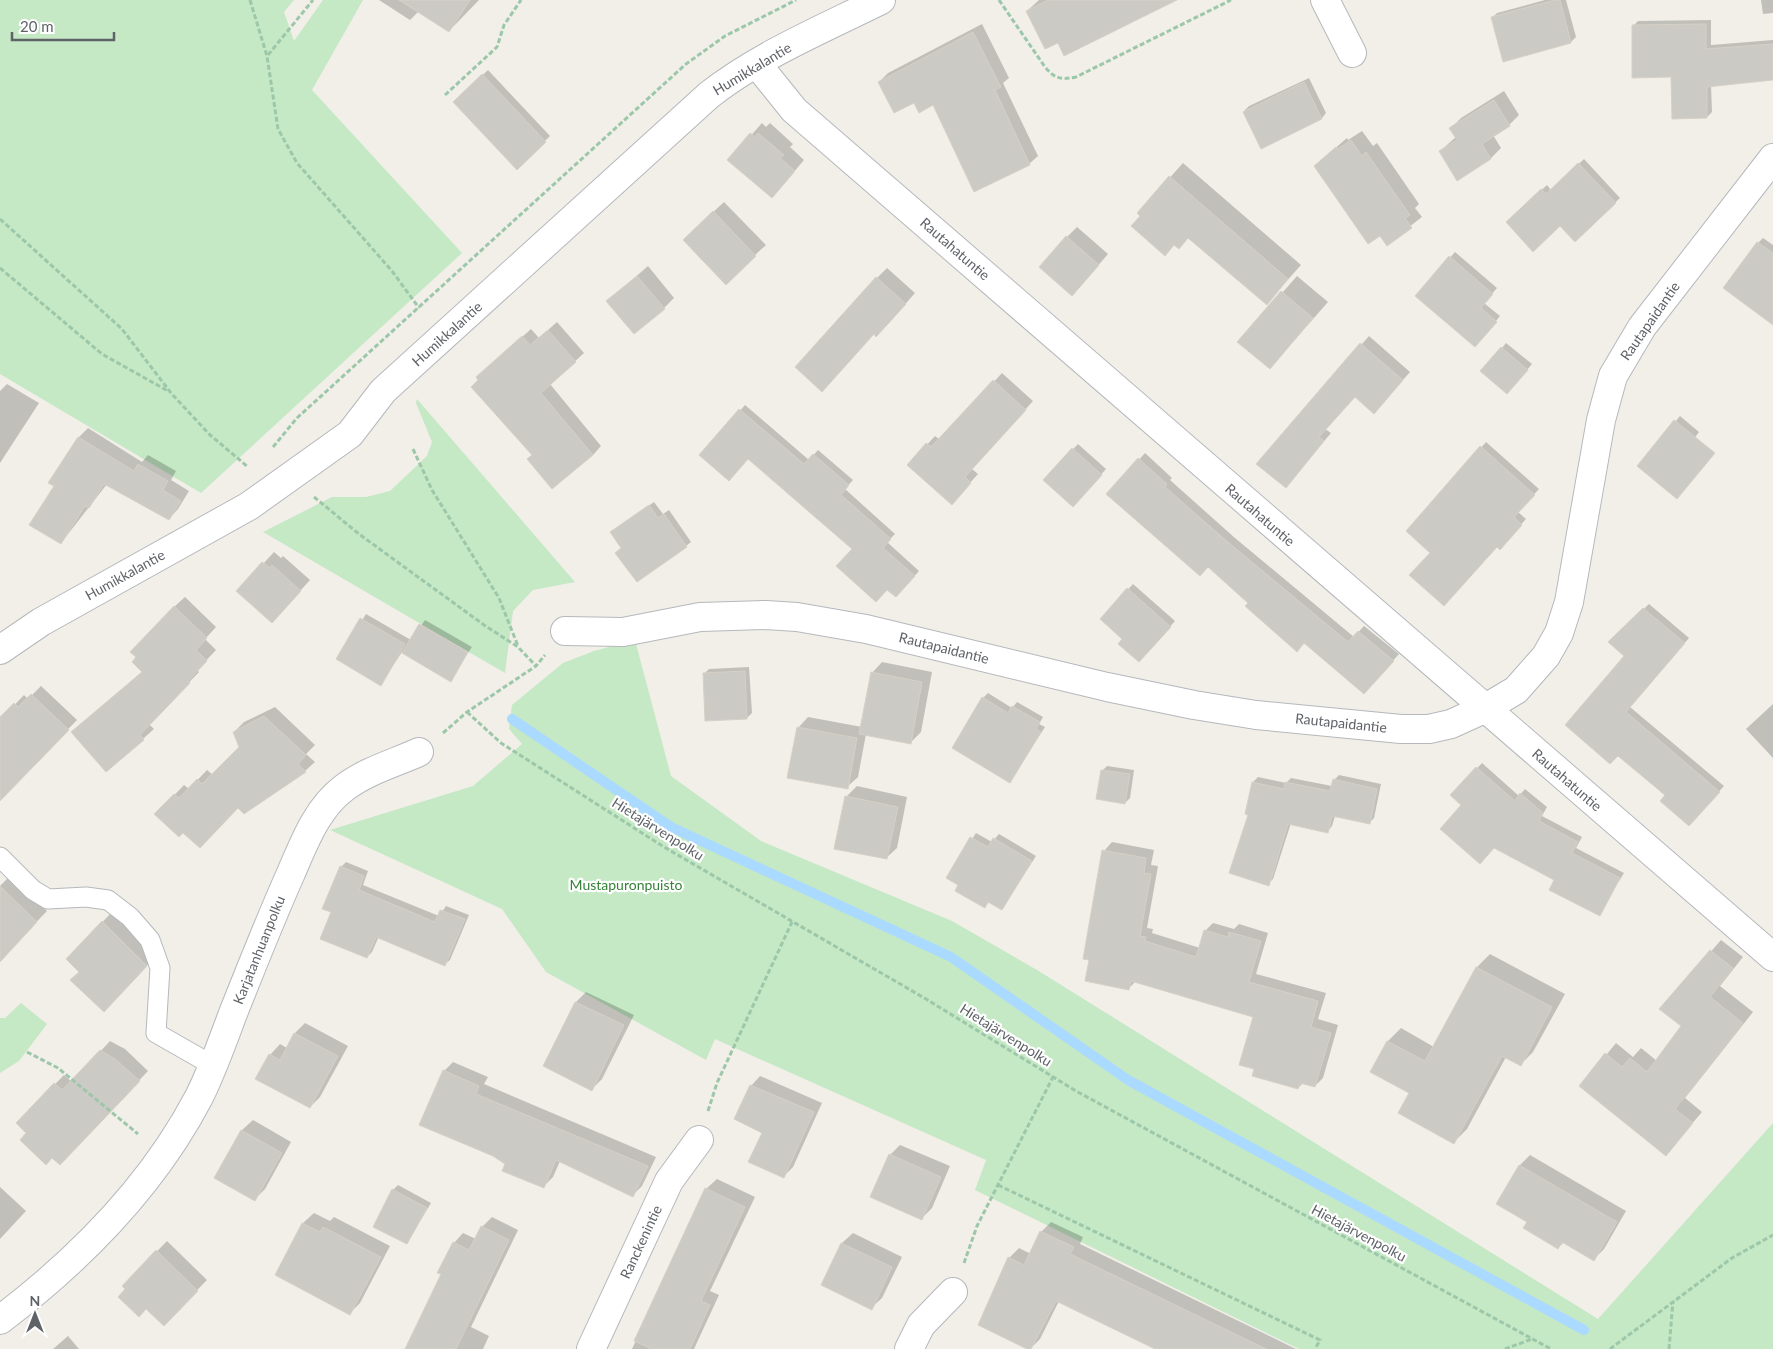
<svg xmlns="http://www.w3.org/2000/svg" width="1773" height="1349" viewBox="0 0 1773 1349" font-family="Lato,sans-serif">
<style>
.green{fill:#c5e8c5}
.shadow{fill:#0003}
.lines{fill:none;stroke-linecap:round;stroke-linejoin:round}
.stream{stroke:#aadaff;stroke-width:10}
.building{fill:#cccac5;stroke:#d6d1c6}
.service-casing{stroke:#b5b8bc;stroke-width:21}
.minor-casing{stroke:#b5b8bc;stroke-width:30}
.path{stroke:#9cc7a9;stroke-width:3;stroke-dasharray:5 2.5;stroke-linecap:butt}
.service{stroke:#fff;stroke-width:19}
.minor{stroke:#fff;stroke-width:28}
.labels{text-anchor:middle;stroke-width:4.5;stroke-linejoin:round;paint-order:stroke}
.street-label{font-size:14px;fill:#5f6368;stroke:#fff}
.park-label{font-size:14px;fill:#348238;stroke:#fff}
</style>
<rect width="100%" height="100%" fill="#f1efe8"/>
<g class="green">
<polygon points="0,0 294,0 284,12 294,41 323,0 363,0 312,90 462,253 201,493 0,374"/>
<polygon points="417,399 575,582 533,590 513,611 505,673 263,532 332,497 366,497 390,491 427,456 432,442 416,403"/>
<polygon points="635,640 671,776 761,841 952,921 1037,970 1598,1319 1773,1123 1773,1349 1299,1349 975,1190 986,1160 715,1039 706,1060 546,972 502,909 330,830 473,786 522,744 509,729 512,705 563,663 594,651"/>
<polygon points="21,1003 47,1024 19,1061 0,1073 0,1018 5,1018"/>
</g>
<g class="shadow">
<polygon points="379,0 479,0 449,31 419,11 410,20"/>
<polygon points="1039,0 1174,0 1058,42 1027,11"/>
<polygon points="1545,0 1566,0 1576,37 1571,42 1492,18 1497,13"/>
<polygon points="1761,0 1773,0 1773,13 1763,14"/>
<polygon points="1711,20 1711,45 1773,40 1773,79 1711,85 1712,112 1707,117 1633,26 1638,21"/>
<polygon points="982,24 1009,78 1003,83 1038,156 1029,164 933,104 914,101 879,82 888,73"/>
<polygon points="488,70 550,136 517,168 454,102"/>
<polygon points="1309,78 1326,113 1322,118 1262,147 1244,111 1249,106"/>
<polygon points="1504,91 1519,115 1509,125 1493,135 1501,148 1491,158 1458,179 1440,151 1456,137 1451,128 1461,118"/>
<polygon points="762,123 766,127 770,123 793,144 790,147 804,160 782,186 729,160"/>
<polygon points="1362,131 1373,146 1377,143 1419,204 1415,208 1422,217 1387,244 1326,156 1347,138 1348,140"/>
<polygon points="1584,159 1620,198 1575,240 1561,225 1507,222 1547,185 1551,190"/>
<polygon points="1183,163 1301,265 1267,303 1189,237 1179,248 1175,244 1165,254 1138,213"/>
<polygon points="724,202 766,245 755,255 695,229"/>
<polygon points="1077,227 1108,254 1082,284 1067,237"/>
<polygon points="1763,238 1773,245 1773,311 1758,243"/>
<polygon points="1455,252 1497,288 1484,303 1500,316 1480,340 1417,296"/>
<polygon points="648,266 674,298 664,308 608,301"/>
<polygon points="887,268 915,293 887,325 877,278"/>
<polygon points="1297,276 1328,302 1270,368 1239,342"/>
<polygon points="557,322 584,353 550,384 601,446 593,455 533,454 480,380 486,369 531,329 539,338"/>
<polygon points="1369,336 1410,372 1381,405 1355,396 1325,429 1331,433 1286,487 1257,464"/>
<polygon points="1506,343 1532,364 1512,388 1502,348"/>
<polygon points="1002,373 1033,401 972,469 978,474 959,495 908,465 935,436 940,440"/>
<polygon points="7,384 39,403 0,463 0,391"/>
<polygon points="745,405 809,460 818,450 853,480 845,489 895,534 887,542 919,571 901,591 748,457 701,455"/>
<polygon points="1680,416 1699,432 1665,478 1639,466"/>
<polygon points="88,428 142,462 148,455 176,471 171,480 189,491 178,509 169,519 107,484 61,543 55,486 50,483 79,437"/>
<polygon points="1486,442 1539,489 1518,512 1526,519 1504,543 1431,552 1408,531"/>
<polygon points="1078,444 1106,469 1078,500 1045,479"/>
<polygon points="1145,453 1172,478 1170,480 1235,538 1354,637 1364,626 1399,654 1370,686 1250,602 1209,566 1108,494"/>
<polygon points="654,502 663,514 669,510 691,542 686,546 622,547 612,532"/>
<polygon points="274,552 281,558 283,556 310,580 282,611 238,591"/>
<polygon points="1133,584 1175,621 1144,656 1101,619"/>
<polygon points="185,597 216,627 205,639 216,650 197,670 199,672 149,724 154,729 107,771 73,732 143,671 174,607"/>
<polygon points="1649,604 1689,638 1630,707 1724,786 1693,820 1618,754 1626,656 1610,642"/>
<polygon points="366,614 411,640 425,620 472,647 450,680 402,652 381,684 338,659"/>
<polygon points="882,662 932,672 921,732 911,742 866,734 858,777 847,787 798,728 808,717 862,727 872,673"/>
<polygon points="749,667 752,713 747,718 704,674 709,669"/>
<polygon points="41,686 77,720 0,799 0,720 24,695 28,699"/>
<polygon points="988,693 1012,708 1017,702 1043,717 1039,724 1045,727 1010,782 983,698"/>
<polygon points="1773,704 1773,758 1746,729"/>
<polygon points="275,707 315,745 306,754 315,762 305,771 244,813 238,807 183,831 156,814 184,785 189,789 207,770 213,775 240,747 234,732 244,722"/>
<polygon points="1482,763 1519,796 1525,789 1547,807 1542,816 1582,837 1576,848 1624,873 1599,914 1452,795"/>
<polygon points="1107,766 1134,770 1130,798 1125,803 1102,771"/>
<polygon points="1339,775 1381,784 1374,818 1369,823 1335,816 1332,826 1328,831 1291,823 1273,879 1268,884 1249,814 1253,782 1258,777 1286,783 1291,778 1332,786 1334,780"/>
<polygon points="857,786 907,797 897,848 886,858 846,797"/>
<polygon points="976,833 992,842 999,834 1036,856 1002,909 989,902 984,906 948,877"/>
<polygon points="1112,842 1154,850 1151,865 1158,866 1147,928 1153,929 1152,933 1200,948 1205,931 1213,923 1234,929 1239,924 1268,933 1256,974 1326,993 1318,1019 1338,1025 1323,1078 1315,1086 1304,1082 1298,1088 1256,1068 1255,1016 1136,981 1129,988 1104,851"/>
<polygon points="346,862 368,871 363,885 439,916 446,906 469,915 450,960 445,964 379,936 372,952 367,957 332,911 341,867"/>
<polygon points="10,876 47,911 0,960 0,886"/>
<polygon points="113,911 157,955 114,1000 67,959"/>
<polygon points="1721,940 1743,957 1720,986 1753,1012 1685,1098 1702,1112 1666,1154 1581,1086 1616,1043 1633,1057 1641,1048 1657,1061 1683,1026 1661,1009"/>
<polygon points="1490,954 1565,994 1533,1052 1520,1065 1506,1057 1467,1129 1454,1142 1411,1092 1372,1071 1388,1041 1401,1028 1434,1047 1477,967"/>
<polygon points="586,992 634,1015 602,1079 592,1089 545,1066 576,1002"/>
<polygon points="305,1023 348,1046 320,1097 310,1107 270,1055 280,1044 287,1048 295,1033"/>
<polygon points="110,1041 125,1049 148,1071 69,1154 28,1133 17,1123 64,1075 72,1082"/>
<polygon points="453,1062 488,1077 484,1084 656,1157 642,1186 633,1195 560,1161 553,1177 543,1187 493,1155 444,1071"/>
<polygon points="760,1076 822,1103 793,1167 784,1176 764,1132 751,1086"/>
<polygon points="253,1120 291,1142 265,1189 255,1199 216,1177 242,1130"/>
<polygon points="900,1145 950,1166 932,1208 922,1218 890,1155"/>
<polygon points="1530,1155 1626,1211 1604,1249 1594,1259 1564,1242 1558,1248 1529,1221 1498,1203 1520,1165"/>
<polygon points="717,1179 755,1197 710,1291 719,1295 694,1349 632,1349 706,1189"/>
<polygon points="398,1185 431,1203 407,1243 393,1190"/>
<polygon points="0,1187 26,1211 0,1239"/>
<polygon points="314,1213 330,1221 334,1217 390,1246 360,1303 350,1313 276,1274 303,1223"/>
<polygon points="492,1217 518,1230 471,1327 489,1336 483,1349 424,1349 443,1274 454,1243 463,1233 476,1239 482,1227"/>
<polygon points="1051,1222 1083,1237 1080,1244 1296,1349 1157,1349 1059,1301 1040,1339 1030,1349 1009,1258 1019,1248 1031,1254 1041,1232"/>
<polygon points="853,1233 902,1257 882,1298 871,1308 822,1284 842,1243"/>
<polygon points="167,1241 207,1280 164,1324 123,1286"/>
<polygon points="68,1336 79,1349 53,1349"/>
</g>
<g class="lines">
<polyline class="stream" points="512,719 671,827 951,957 1128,1080 1584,1330"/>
</g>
<g class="building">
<polygon points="399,0 470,0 449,32"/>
<polygon points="1048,0 1177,0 1064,56 1058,43 1045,49 1026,11"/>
<polygon points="1555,0 1560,0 1571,43 1503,62 1491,17"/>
<polygon points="1706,24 1706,49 1773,44 1773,80 1707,87 1707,118 1672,119 1671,77 1632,78 1632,25"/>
<polygon points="973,32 1001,87 995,90 1030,165 974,192 933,105 919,113 914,103 894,113 878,82"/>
<polygon points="482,74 546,142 517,170 453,102"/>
<polygon points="1304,82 1322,119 1261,149 1243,112"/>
<polygon points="1494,100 1510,126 1482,144 1491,159 1457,181 1439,151 1457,140 1449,128"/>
<polygon points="750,133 755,137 758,133 784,155 780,158 795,171 772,198 727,160"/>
<polygon points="1351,140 1362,156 1366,152 1410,215 1405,218 1412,228 1387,246 1380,236 1368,244 1314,166 1336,147 1338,149"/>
<polygon points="1578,163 1616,203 1575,242 1560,226 1533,252 1506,222 1541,189 1546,194"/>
<polygon points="1169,176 1288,279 1267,305 1188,238 1179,249 1174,245 1165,256 1131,226 1140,216 1137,213"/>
<polygon points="713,211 756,256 726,285 683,240"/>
<polygon points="1066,236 1099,265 1072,296 1039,267"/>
<polygon points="1757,242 1773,253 1773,325 1723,288"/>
<polygon points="1449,256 1493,294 1481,308 1497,322 1475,347 1415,296"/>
<polygon points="637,276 665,309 634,334 606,301"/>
<polygon points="876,277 906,304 876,337 874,334 822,392 795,367"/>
<polygon points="1281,291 1313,318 1270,369 1237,342"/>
<polygon points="548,330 576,362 541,393 593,455 552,489 527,459 532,455 471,387 478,380 476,377 522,336 530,345"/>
<polygon points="1360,343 1403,380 1374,414 1355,397 1319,437 1324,441 1286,488 1256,464"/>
<polygon points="1501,347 1528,370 1507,394 1480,371"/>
<polygon points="993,380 1026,410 965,477 971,483 952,505 907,465 926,443 931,447"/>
<polygon points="739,409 804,464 813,454 849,485 841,495 891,539 883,548 915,576 896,597 887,590 876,602 836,566 852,549 748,459 729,481 699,455"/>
<polygon points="1674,420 1715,453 1677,499 1637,466"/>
<polygon points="78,437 134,471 138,464 168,481 163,490 181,501 169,520 104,484 89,508 85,506 61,544 29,525 54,486 48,483"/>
<polygon points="1480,446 1535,495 1514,517 1522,525 1500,550 1497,547 1444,606 1409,575 1430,553 1406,531"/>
<polygon points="1072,448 1102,475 1073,507 1043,480"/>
<polygon points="1138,458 1167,484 1165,487 1229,543 1348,642 1358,631 1394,661 1364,694 1304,643 1297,652 1245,606 1248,603 1208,567 1200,576 1106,494"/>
<polygon points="649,505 658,518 664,514 687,547 637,582 615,553 621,548 610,532"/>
<polygon points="262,562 270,568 272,565 301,591 272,623 236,591"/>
<polygon points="1127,588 1171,627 1139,662 1118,644 1122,639 1100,619"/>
<polygon points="174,606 207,638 196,650 207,661 188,681 190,683 140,735 144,740 106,772 71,732 142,672 132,662 136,657 130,652"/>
<polygon points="1643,608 1685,643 1626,712 1720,792 1689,826 1660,801 1665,795 1618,756 1610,764 1565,725 1624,656 1608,642"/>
<polygon points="360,618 405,644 381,686 336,659"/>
<polygon points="419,624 468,652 451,682 402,653"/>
<polygon points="745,671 747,719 705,721 703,673"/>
<polygon points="871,672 922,682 911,744 859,734"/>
<polygon points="31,694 69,730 0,801 0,717 14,703 18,707"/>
<polygon points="982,697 1008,713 1012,706 1040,722 1036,729 1041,732 1010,783 952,748"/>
<polygon points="264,716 306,755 298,764 306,772 244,814 238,808 200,848 183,833 179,837 154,814 174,794 179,798 197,779 202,784 239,747 233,732"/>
<polygon points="797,727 857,738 848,789 787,778"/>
<polygon points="1476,767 1515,801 1520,793 1543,813 1539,821 1578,842 1572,853 1620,878 1600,916 1549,890 1554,880 1494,848 1480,864 1440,829 1461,805 1450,795"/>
<polygon points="1101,770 1130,774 1125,804 1096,799"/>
<polygon points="1333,779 1377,789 1370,824 1332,816 1328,833 1288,824 1269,886 1229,873 1248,815 1245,814 1252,782 1284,789 1285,782 1330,791"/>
<polygon points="845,796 898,807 887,859 834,849"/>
<polygon points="970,837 988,847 993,838 1032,861 1002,910 988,902 985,908 955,891 958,885 946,878"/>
<polygon points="1102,850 1146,858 1144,873 1151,874 1140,936 1146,937 1145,941 1196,957 1204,930 1228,937 1229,932 1261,941 1249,982 1318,1001 1311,1027 1331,1033 1315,1087 1300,1083 1298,1089 1252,1076 1254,1069 1239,1065 1253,1017 1131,981 1129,990 1085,981 1089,960 1083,959"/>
<polygon points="340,866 364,876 359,890 435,922 440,910 465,919 445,966 376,937 367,958 320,939 331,912 322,909"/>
<polygon points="0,886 37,922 0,962"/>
<polygon points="102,921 147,966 104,1012 70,980 79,972 66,959"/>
<polygon points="1710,950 1733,968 1710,997 1743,1023 1675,1109 1693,1123 1666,1156 1579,1086 1605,1053 1622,1067 1630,1058 1647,1072 1681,1026 1659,1009"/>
<polygon points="1476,967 1552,1007 1521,1066 1502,1056 1454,1144 1398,1113 1409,1093 1370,1072 1387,1041 1425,1061"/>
<polygon points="575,1002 624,1025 592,1091 543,1066"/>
<polygon points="294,1033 338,1056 310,1108 255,1079 269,1054 280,1060"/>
<polygon points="100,1050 115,1059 140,1081 60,1165 52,1158 46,1165 20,1140 26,1133 16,1123 54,1083 62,1090"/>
<polygon points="443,1070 479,1086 476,1094 648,1166 633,1197 556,1160 544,1188 502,1171 505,1164 493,1156 419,1125"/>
<polygon points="750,1085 814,1112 784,1178 748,1162 762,1133 734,1119"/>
<polygon points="241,1130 282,1153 255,1201 214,1178"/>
<polygon points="889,1154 941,1177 922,1220 870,1197"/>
<polygon points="1519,1165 1617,1222 1594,1261 1562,1242 1558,1249 1523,1228 1527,1222 1496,1204"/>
<polygon points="705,1188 745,1207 701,1301 710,1305 690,1349 652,1349 634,1341"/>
<polygon points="392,1189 427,1208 407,1244 373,1227"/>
<polygon points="302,1223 320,1232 323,1227 381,1257 350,1315 275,1275"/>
<polygon points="481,1226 509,1240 456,1349 405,1349 441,1274 437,1273 453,1242 469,1250"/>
<polygon points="1040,1231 1074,1247 1070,1254 1266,1349 1155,1349 1056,1301 1031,1349 1027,1349 978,1325 1008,1257 1024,1265"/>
<polygon points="841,1243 892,1267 872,1310 821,1285"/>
<polygon points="156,1250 198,1291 164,1326 146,1309 139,1317 118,1297 125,1289 122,1286"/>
</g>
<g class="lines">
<defs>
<polyline id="service" points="0,857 33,890 48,899 86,897 108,900 130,917 150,940 160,968 156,1033 212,1065"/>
<g id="minor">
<polyline points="1325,0 1352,53"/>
<polyline points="757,64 794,110 1773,957"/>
<polyline points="565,631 623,632 700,617 766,615 797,617 866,629 1107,687 1194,705 1256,715 1401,729 1429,729 1451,724 1484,709 1516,690 1546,656 1559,633 1569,602 1601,420 1613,376 1642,327 1773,158"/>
<path d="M0,650L41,622L249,506L350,434L383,391L709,95C760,55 823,29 881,0"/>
<path d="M0,1320C79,1260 153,1185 199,1097C212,1071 222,1043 232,1016C251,968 270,920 291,873C304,843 317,808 344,788C366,771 395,763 419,752"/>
<polyline points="591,1349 669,1181 699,1140"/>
<polyline points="909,1349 921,1325 953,1292"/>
</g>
</defs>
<use href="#service" class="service-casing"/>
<use href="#minor" class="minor-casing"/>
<g class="path">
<polyline points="250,0 267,56 278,129 297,163 392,271 419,308"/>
<path d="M999,0L1045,67C1055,79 1061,80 1076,77L1231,0"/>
<polyline points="268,55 313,0"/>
<polyline points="445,95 497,47 504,25 521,0"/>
<polyline points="0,219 122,329 171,393 209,434 248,467"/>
<polyline points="0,268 102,354 168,391"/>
<polyline points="273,447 297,418 686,64 725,36 796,0"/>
<polyline points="413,449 432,490 499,598 518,646"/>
<polyline points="314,497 359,534 484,625 518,647 536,666"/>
<polyline points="467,712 501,743 664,847 926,999 1076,1091 1551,1349"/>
<polyline points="443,733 467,712 536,666 545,655"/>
<polyline points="27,1052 58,1068 138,1134"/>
<polyline points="708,1111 717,1083 792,922"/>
<polyline points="998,1185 1320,1340 1315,1349"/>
<polyline points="964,1263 977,1226 1053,1077"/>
<polyline points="1505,1349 1532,1339"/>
<polyline points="1610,1349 1732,1258 1773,1235"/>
<polyline points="1669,1349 1673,1301"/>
</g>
<use href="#service" class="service"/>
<use href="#minor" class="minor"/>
</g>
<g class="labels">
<g class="street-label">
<text transform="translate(752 69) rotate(-31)" y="5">Humikkalantie</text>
<text transform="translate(955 249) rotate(41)" y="5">Rautahatuntie</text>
<text transform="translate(1650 321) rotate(-55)" y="5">Rautapaidantie</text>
<text transform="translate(447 334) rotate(-42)" y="5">Humikkalantie</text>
<text transform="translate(1260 515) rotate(41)" y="5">Rautahatuntie</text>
<text transform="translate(125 575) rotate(-29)" y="5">Humikkalantie</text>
<text transform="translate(944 648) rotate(14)" y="5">Rautapaidantie</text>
<text transform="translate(1341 723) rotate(6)" y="5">Rautapaidantie</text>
<text transform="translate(1567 780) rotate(41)" y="5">Rautahatuntie</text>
<text transform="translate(658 829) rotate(32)" y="5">Hietajärvenpolku</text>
<text transform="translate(259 950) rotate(-68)" y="5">Karjatanhuanpolku</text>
<text transform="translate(1006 1035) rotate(32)" y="5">Hietajärvenpolku</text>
<text transform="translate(1359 1233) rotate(28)" y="5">Hietajärvenpolku</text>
<text transform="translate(641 1242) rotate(-65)" y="5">Ranckenintie</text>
</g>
<g class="park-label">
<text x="626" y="890">Mustapuronpuisto</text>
</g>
</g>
<g transform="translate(35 1314)" stroke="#ffffff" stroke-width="4" paint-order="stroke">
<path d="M0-4L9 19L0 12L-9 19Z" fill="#5f6368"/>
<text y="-8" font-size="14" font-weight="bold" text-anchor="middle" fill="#5f6368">N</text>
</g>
<path d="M12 32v8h102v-8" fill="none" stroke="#5f6368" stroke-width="2.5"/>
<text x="20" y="32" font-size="15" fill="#5f6368" stroke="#ffffff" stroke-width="4" paint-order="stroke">20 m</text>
</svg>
